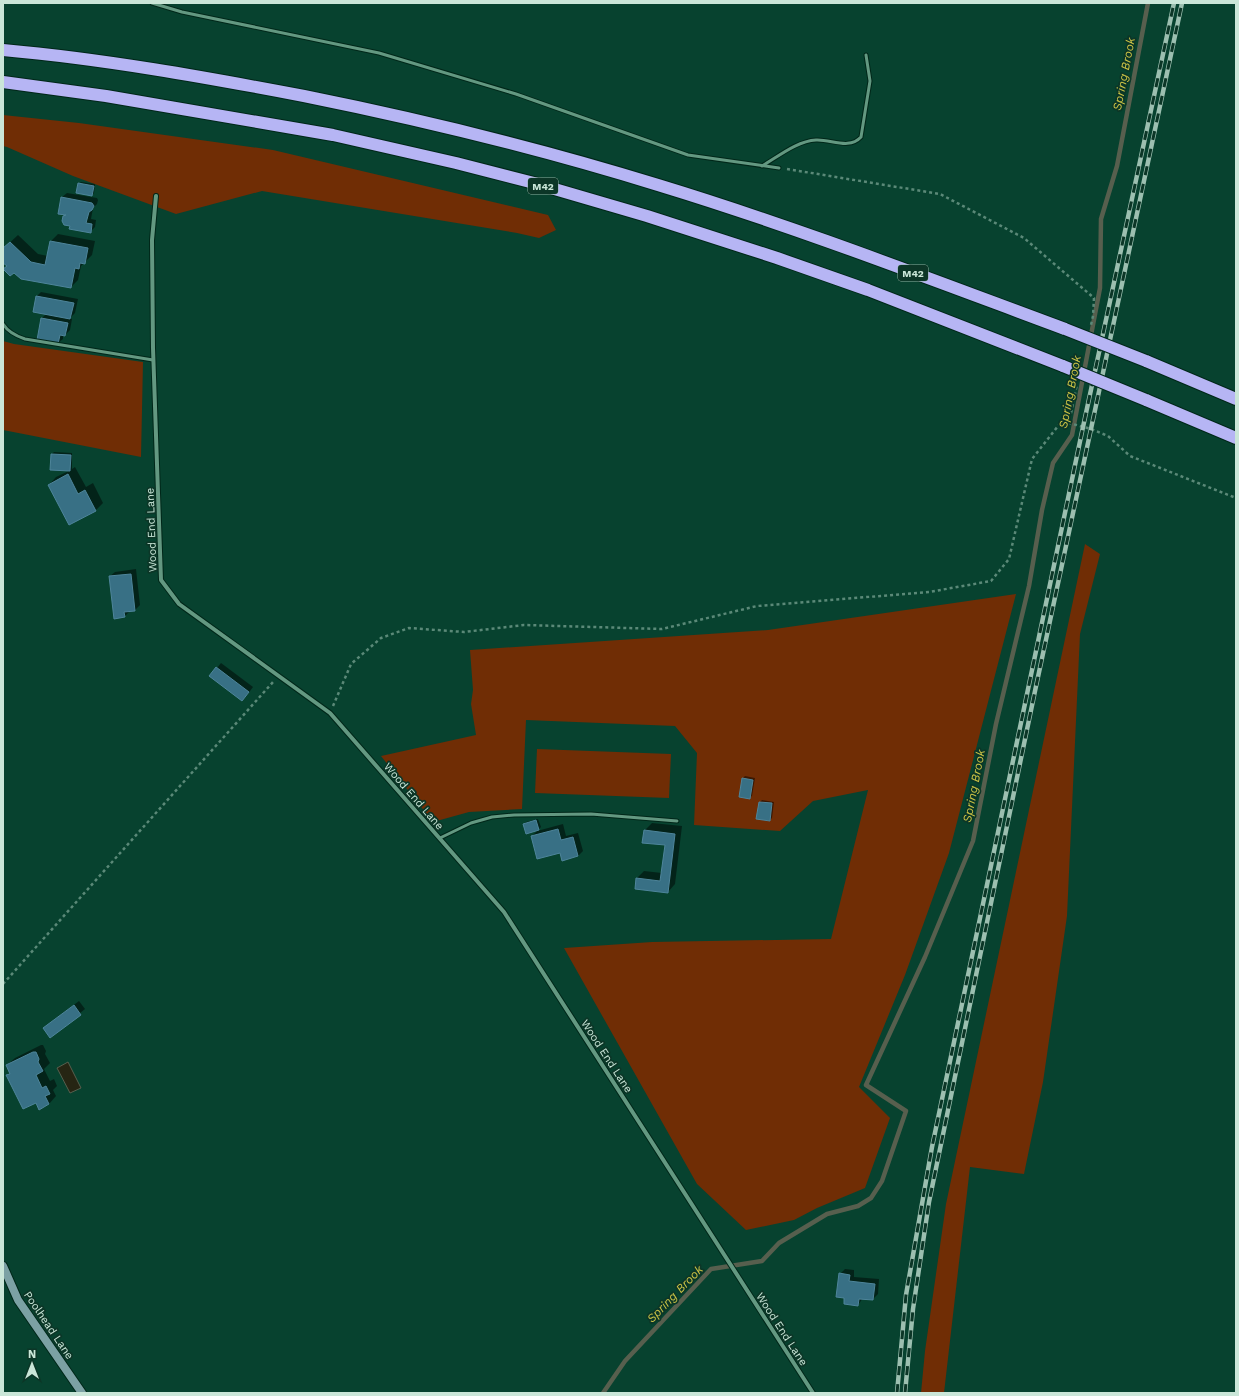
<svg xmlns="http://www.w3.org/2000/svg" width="1239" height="1396" viewBox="0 0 1239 1396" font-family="'Work Sans',sans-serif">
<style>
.green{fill:#702d05}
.water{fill:#262513;stroke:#575f4e}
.shadow{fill:#0007}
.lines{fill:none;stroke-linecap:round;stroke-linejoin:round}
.stream{stroke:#575f4e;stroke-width:4.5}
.building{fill:#387085;stroke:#4e859b}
.lane-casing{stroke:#002719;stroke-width:5}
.street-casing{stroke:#002719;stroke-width:6}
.secondary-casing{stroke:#002719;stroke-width:10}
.highway-casing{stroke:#002719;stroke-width:14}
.path{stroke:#5b8978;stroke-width:2.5;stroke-dasharray:3 3;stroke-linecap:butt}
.lane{stroke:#639881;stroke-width:3}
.street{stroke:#639881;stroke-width:4}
.secondary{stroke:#7ca1a4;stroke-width:8}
.highway{stroke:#b6b5f4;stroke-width:12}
.rail-casing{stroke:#9cbfb0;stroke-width:4.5}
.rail{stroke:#0c3627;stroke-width:3;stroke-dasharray:9;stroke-linecap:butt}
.highway-bridge-casing{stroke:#002719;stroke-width:14;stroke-linecap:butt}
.highway-bridge{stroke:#b6b5f4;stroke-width:12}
.labels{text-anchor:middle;stroke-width:3.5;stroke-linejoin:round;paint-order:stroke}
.shield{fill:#0c3627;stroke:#91b1a3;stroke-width:1}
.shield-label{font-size:10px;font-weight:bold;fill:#cae6d8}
.street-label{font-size:11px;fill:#cae6d8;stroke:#0c3627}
.water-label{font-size:12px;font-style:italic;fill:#ccc346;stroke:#0c3627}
</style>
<rect width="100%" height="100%" fill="#07422f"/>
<g class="green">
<polygon points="3,115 79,123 273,150 548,215 556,230 539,238 517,233 262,191 176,214 73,176 7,147 3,146"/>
<polygon points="3,341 14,344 143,362 141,457 3,430"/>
<polygon points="1085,544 1100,554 1080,634 1067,916 1043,1082 1024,1174 970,1167 944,1393 921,1393 925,1351 946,1204"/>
<polygon points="1016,594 949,853 905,975 859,1087 890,1118 865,1188 817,1208 794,1220 746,1230 697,1184 564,948 652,942 831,939 868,790 813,801 780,831 694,825 697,753 675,726 526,720 522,809 469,812 433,822 381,756 476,735 471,704 473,690 470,650 768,630"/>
<polygon points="537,749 671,754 669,798 535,793"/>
</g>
<polygon class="water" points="68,1062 81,1088 70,1093 57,1068"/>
<g class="shadow">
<polygon points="81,182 95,184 94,193 92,195 79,184"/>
<polygon points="67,193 97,198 98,200 97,204 93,208 91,219 96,220 95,227 90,232 71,225 64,216 66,214 62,197"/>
<polygon points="58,234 95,241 92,255 81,266 78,280 71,287 8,266 3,261 3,249 18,235 38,254 48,256 51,241"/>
<polygon points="41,292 78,299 75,313 70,318 72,319 70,330 65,335 63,334 63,339 58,343 38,339 42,318 47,313 37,296"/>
<polygon points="54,452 72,453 72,469 75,467 86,487 93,483 103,503 96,510 70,524 49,485 56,477 71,470 51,469 52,454"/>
<polygon points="136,569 140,605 135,610 129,610 129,612 124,617 110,576 115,572"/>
<polygon points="221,663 253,687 247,695 217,668"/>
<polygon points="745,776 755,778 752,796 749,798 743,778"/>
<polygon points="762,800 774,802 772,818 770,820 760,802"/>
<polygon points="538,819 541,827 539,829 524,824 526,822"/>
<polygon points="652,823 682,826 675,884 668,892 637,878 644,871 662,873 666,845 643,842 645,830"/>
<polygon points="563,824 566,836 578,833 583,851 578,856 561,852 532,836 537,831"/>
<polygon points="79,1001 85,1009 51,1036 49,1024"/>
<polygon points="41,1045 43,1045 46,1051 45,1054 50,1063 44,1069 50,1081 54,1079 57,1086 53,1090 56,1096 49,1104 40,1108 36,1102 8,1076 11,1072 7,1065 15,1058"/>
<polygon points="845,1269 854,1270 854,1277 879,1279 878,1294 873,1299 863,1298 858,1305 845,1297 840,1274"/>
</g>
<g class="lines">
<polyline class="stream" points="603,1393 625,1361 711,1269 762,1261 779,1243 827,1214 858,1206 871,1198 882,1181 906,1111 866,1085 925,957 973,841 996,724 1029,586 1042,510 1053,463 1072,435 1100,288 1101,219 1117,166 1148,3"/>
</g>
<g class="building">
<polygon points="78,183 94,186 92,196 76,193"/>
<polygon points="61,197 92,203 94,206 92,210 89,212 86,223 92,224 91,233 69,229 70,226 64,225 62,221 63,216 66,215 58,214"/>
<polygon points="50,241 88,248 85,264 80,263 79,269 75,268 71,288 21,279 14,273 10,276 3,269 7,266 3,263 3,248 10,242 31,262 45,265"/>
<polygon points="36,296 74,303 70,319 33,312"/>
<polygon points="41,318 68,323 65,336 60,335 58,344 37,340"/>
<polygon points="51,454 71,455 70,471 50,470"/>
<polygon points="68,474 78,494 85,490 96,511 69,525 48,485"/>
<polygon points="131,574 135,611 124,612 125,617 114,619 109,576"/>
<polygon points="216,667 249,692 242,701 209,676"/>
<polygon points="742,778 753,780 750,799 739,797"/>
<polygon points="759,802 772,803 770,821 756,819"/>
<polygon points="536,820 539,830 526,834 523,824"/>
<polygon points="558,829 561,840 573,837 578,856 562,861 560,853 537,859 531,836"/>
<polygon points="644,830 675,834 668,893 635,889 636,878 660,881 665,845 642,843"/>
<polygon points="74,1005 81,1015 50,1038 43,1028"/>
<polygon points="33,1052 36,1052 39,1059 38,1062 43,1071 36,1075 42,1088 46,1086 50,1094 45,1096 49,1104 39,1110 36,1103 23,1109 6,1075 10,1074 6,1065"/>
<polygon points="839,1273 850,1275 849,1281 875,1284 873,1300 859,1299 858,1306 844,1304 844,1298 836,1297"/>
</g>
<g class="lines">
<defs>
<g id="lane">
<polyline points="152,3 182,12 379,53 516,94 688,155 779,168"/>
<path d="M762,166C779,156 797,141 816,140C831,139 849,150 861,137L870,81L866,55"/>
<path d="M3,324C8,332 16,336 25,339L153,360"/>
<polyline points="440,838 471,823 492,817 514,815 591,814 677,821"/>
</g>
<polyline id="street" points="156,196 152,240 153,348 161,580 179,604 330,713 504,912 813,1393"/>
<polyline id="secondary" points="3,1266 18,1300 82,1393"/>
<g id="highway">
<path d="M3,50C104,59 204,77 304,96C423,120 542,149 658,185C796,227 930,279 1065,329"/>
<polyline points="3,82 106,96 333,135 456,163 534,183 647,216 777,258 868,290 1063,366"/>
<polyline points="1146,361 1236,399"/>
<polyline points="1146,400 1236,438"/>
</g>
</defs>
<use href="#lane" class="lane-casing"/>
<use href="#street" class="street-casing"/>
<use href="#secondary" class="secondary-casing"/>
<use href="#highway" class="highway-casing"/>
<g class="path">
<polyline points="787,169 940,194 1024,238 1094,298 1093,316 1091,325"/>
<polyline points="1062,421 1071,413 1077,384"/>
<polyline points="333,706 351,664 381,638 409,628 464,632 524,625 662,629 757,606 929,592 991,581 1009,559 1032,459 1062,421 1091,429 1108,436 1130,456 1236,498"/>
<polyline points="3,984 273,682"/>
</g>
<use href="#lane" class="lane"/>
<use href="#street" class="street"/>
<use href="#secondary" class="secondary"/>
<use href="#highway" class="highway"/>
<defs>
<g id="rail">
<polyline points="897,1393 906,1295 932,1147 1083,427 1174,3"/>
<polyline points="905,1393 913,1309 929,1202 1035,691 1182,3"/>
</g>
</defs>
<use href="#rail" class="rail-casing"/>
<use href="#rail" class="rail"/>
<defs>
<g id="highway-bridge">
<polyline points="1065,329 1146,361"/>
<polyline points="1063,366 1146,400"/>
</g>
</defs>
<use href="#highway-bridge" class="highway-bridge-casing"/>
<use href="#highway-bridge" class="highway-bridge"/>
</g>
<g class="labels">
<g class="shield">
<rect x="528" y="178" width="30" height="16" rx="3"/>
<rect x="898" y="265" width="30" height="16" rx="3"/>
</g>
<g class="shield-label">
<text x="543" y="190">M42</text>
<text x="913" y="277">M42</text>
</g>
<g class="street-label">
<text transform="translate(151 530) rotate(-92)" y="4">Wood End Lane</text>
<text transform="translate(414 796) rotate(49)" y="4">Wood End Lane</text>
<text transform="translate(607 1056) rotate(57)" y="4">Wood End Lane</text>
<text transform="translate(49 1325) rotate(56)" y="4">Poolhead Lane</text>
<text transform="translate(782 1329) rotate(57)" y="4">Wood End Lane</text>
</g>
<g class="water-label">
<text transform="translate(1124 74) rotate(-79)" y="4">Spring Brook</text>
<text transform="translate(1070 392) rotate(-79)" y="4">Spring Brook</text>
<text transform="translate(974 786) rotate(-79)" y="4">Spring Brook</text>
<text transform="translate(675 1294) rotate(-46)" y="4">Spring Brook</text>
</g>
</g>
<rect width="1239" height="1396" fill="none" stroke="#cae6d8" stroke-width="8"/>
<g transform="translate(32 1364)" stroke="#0c3627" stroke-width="3" paint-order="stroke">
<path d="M0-3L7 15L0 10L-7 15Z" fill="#cae6d8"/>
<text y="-6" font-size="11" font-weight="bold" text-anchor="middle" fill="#cae6d8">N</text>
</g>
</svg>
